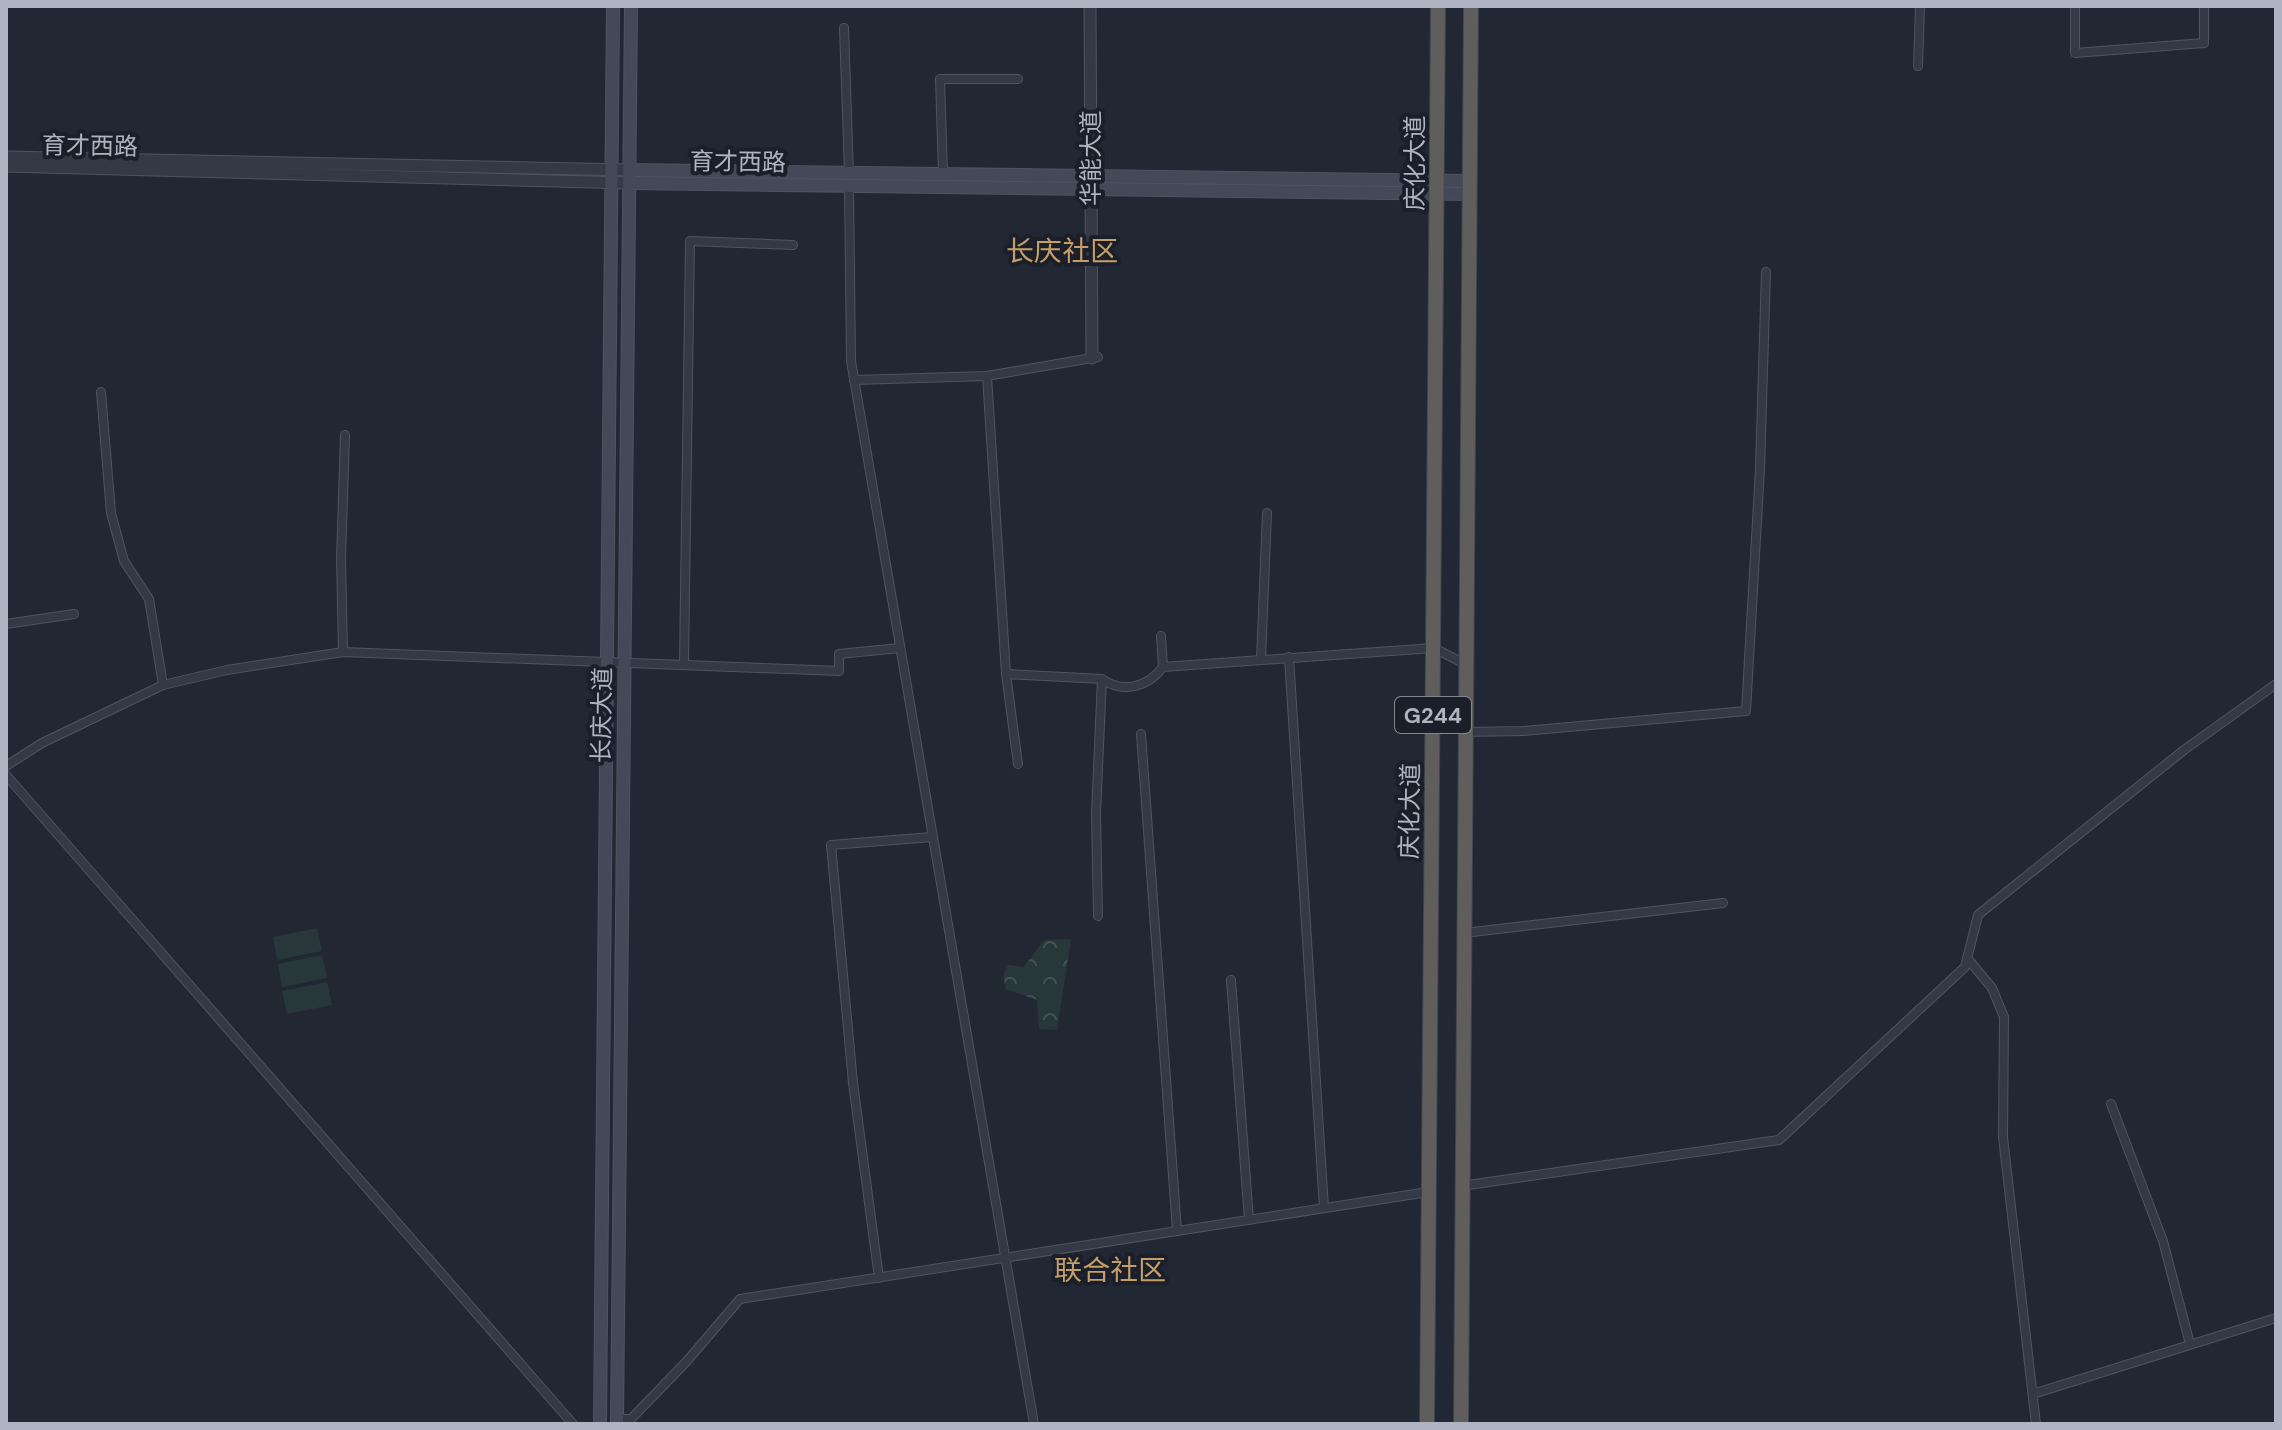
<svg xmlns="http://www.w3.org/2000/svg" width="2282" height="1430" viewBox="0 0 2282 1430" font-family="'DM Sans','Noto Sans SC',sans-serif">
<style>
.forest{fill:url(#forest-crowns)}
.pitch{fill:#283739}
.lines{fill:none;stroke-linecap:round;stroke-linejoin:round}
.minor-casing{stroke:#505460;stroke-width:10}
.tertiary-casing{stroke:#505460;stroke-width:13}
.secondary-casing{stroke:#505460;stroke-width:14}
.trunk-casing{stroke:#404450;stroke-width:16}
.minor{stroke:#353945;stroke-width:8}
.tertiary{stroke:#353945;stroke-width:11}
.secondary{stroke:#444858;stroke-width:12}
.trunk{stroke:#5f5e5c;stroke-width:14}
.labels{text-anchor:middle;stroke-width:8;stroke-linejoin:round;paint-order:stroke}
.shield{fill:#1b1f2a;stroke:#838794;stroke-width:2}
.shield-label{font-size:22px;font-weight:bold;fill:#b0b4c2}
.street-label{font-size:24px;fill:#b0b4c2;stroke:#1b1f2a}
.quarter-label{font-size:28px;fill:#c59f67;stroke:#1b1f2a}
</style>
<defs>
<pattern id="forest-crowns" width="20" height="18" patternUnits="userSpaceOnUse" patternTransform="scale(2)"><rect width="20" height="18" fill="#283739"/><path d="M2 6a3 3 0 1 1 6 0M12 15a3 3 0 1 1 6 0" fill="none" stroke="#455254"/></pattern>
</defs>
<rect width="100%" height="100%" fill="#222734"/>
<polygon class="forest" points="1071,939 1057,1030 1039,1029 1037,1000 1006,989 1003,975 1008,965 1024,967 1044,940"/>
<g class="pitch">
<polygon points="317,928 322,951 277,960 273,937"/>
<polygon points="322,955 327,978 282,987 278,964"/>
<polygon points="327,982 332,1005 287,1014 282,991"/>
</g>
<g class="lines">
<defs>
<g id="minor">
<polyline points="2075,6 2075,53 2204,43 2204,6"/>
<polyline points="844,28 849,173"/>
<polyline points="1918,66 1920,6"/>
<polyline points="943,174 940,79 1018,79"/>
<polyline points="849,186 851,361 1034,1424"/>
<polyline points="987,376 1006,674 1018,764"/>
<polyline points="854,380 987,376 1098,357"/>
<polyline points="101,392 111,513 124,561 149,599 163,685"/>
<polyline points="6,624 74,614"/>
<polyline points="343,652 341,558 345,435"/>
<polyline points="1289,657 1324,1208"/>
<polyline points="1261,659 1267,513"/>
<polyline points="684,663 690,241 793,245"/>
<polyline points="1163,667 1434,648 1465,664"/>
<path d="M1006,674L1102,679C1123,694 1148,687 1163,667L1161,636"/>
<polyline points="1465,732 1523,731 1746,711 1760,469 1766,272"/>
<polyline points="1141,734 1177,1231"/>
<polyline points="6,766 42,743 163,685 227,670 343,652 839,671 839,654 900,648"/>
<polyline points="6,775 573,1424"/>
<polyline points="1098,916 1096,813 1102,679"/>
<polyline points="1464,933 1723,903"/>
<polyline points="1967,958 1992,988 2004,1017 2003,1137 2036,1424"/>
<polyline points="1231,980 1249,1220"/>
<polyline points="2111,1104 2163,1241 2190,1344"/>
<polyline points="1461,1186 1779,1140 1965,967 1978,915 2184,750 2276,684"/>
<polyline points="879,1278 853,1083 831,845 932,837"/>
<polyline points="2033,1394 2276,1318"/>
<polyline points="617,1419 631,1419 687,1361 740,1299 1428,1192"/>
</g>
<g id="tertiary">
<polyline points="1090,6 1092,358"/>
<polyline points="6,157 629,170"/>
<polyline points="6,166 629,183"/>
</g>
<g id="secondary">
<polyline points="629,170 1469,181"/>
<polyline points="629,183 1469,194"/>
<polyline points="600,1424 613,6"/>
<polyline points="617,1424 631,6"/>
</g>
<g id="trunk">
<polyline points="1427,1424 1438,6"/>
<polyline points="1461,1424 1471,6"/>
</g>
</defs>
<use href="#minor" class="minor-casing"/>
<use href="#tertiary" class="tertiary-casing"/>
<use href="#secondary" class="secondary-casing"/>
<use href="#trunk" class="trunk-casing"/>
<use href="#minor" class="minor"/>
<use href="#tertiary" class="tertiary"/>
<use href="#secondary" class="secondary"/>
<use href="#trunk" class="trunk"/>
</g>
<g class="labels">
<rect class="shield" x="1395" y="697" width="76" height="36" rx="6"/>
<g class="shield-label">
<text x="1433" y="723">G244</text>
</g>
<g class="street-label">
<text transform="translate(90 146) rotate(1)" y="8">育才西路</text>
<text transform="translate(1091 158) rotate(-90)" y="8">华能大道</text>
<text transform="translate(738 162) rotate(1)" y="8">育才西路</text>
<text transform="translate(1415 163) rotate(-90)" y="8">庆化大道</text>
<text transform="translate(602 715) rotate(-89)" y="8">长庆大道</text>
<text transform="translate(1410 811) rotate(-89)" y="8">庆化大道</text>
</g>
<g class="quarter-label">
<text x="1062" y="261">长庆社区</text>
<text x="1110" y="1280">联合社区</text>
</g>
</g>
<rect width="2282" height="1430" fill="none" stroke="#b0b4c2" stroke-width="16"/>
</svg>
